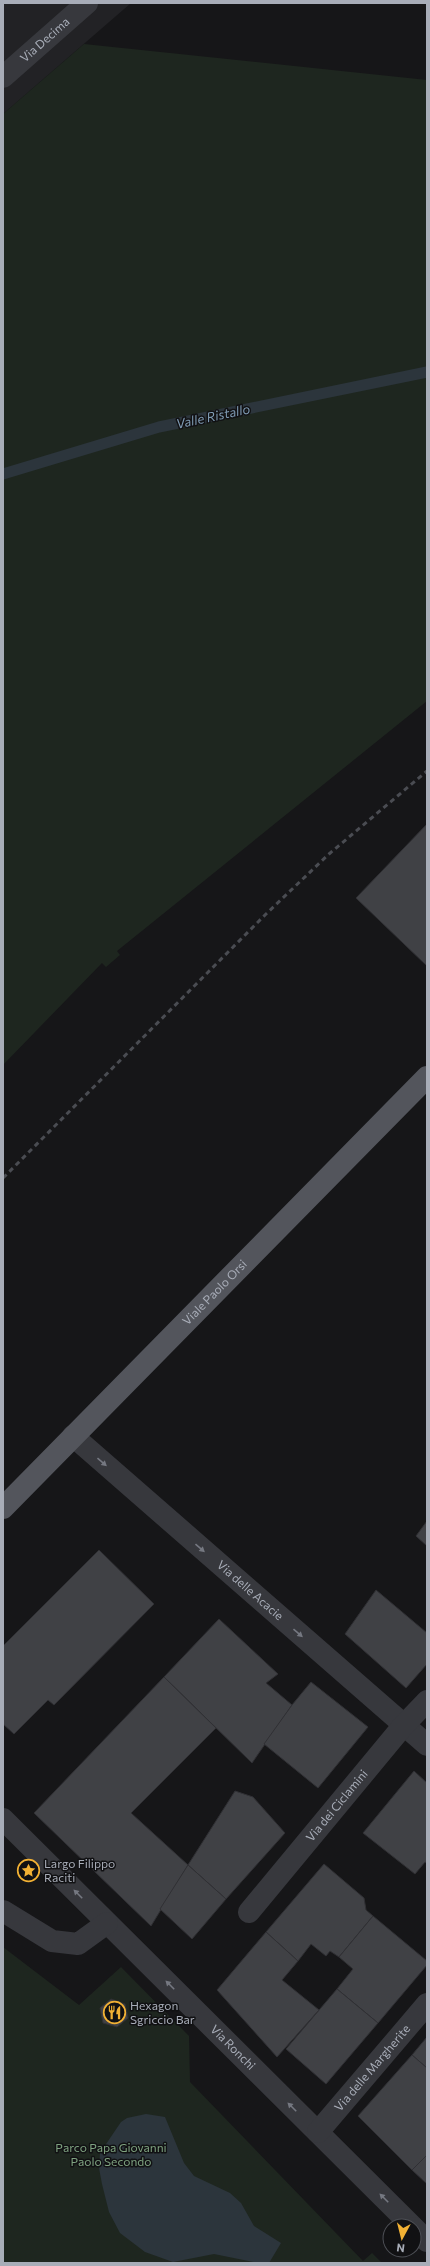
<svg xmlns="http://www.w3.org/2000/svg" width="430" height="2266" viewBox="0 0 430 2266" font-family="Commissioner,sans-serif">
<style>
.built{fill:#222225}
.green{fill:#1e261f}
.water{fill:#2c353c}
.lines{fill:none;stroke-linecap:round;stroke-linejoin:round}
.stream{stroke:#2c353c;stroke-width:11}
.building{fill:#404145;stroke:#303034}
.minor{stroke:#37383d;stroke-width:22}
.major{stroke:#53555c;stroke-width:22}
.rail{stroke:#4a4c52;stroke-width:3;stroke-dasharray:5 4;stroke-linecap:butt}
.oneway{fill:#757881}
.labels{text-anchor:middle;stroke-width:3;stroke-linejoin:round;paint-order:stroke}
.street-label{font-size:12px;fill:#a8adb8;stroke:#111113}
.poi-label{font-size:12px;fill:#a8adb8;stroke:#111113;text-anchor:start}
.park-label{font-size:12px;fill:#7fa381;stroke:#111113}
.water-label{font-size:13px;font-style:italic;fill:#7f9bb3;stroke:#111113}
</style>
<rect width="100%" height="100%" fill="#161618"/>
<polygon class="built" points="3,3 131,3 3,114"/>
<g class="green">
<polygon points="84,44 427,80 427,701 117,951 120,955 106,967 102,963 3,1065 3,114"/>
<polygon points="3,1947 79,2005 121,1967 189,2036 190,2082 363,2261 372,2253 382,2263 3,2263"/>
</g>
<polygon class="water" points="146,2114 165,2117 184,2163 194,2176 230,2193 241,2203 254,2226 281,2243 269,2263 258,2263 214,2254 173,2262 145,2252 120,2233 109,2212 102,2184 99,2168 100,2153 121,2122 127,2118"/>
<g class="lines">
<polyline class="stream" points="3,474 159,427 427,372"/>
</g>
<g class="building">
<polygon points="427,824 427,966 356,898"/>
<polygon points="427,1521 427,1546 416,1536"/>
<polygon points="99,1550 154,1604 54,1705 48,1700 14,1734 3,1724 3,1646"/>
<polygon points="376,1590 427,1633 427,1664 406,1688 345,1634"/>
<polygon points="219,1619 278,1674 266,1683 292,1705 252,1763 164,1677"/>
<polygon points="164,1677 216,1728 131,1813 188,1865 151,1926 34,1813"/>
<polygon points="311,1682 368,1727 318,1788 264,1744 292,1705"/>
<polygon points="414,1771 427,1783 427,1863 425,1862 415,1874 363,1833"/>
<polygon points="235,1791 253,1797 285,1833 226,1899 188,1865"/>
<polygon points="324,1864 364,1898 366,1910 373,1916 339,1957 330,1951 326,1956 311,1944 298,1961 266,1932"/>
<polygon points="188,1865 226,1899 192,1939 160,1909"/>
<polygon points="373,1916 427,1961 427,1965 378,2023 337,1989 353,1969 339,1957"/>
<polygon points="266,1932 298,1961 282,1980 319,2010 277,2057 217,1990"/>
<polygon points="337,1989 378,2023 326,2084 286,2049"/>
<polygon points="111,1999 125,2004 128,2018 117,2027 103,2023 100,2008"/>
<polygon points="427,2037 427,2068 412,2055"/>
<polygon points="412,2055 427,2068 427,2155 412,2170 358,2116"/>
<polygon points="427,2155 427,2184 412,2170"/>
</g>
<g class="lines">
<g class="minor">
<path id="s1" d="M3,77L87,3"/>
<path id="s2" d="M73,1436L427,1745"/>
<path id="s3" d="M3,1819L412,2226"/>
<polyline points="3,1911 52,1941 78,1944 107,1923"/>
<path id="s4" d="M249,1912L403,1726L427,1701"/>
<path id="s5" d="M318,2132L427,2004"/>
<polyline points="414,2228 427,2241"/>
</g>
<path class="major" id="s6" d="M3,1508L427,1077"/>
<polyline class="rail" points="3,1178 266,914 329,854 427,771"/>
</g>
<defs><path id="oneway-solid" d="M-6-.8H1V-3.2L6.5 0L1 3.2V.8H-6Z"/></defs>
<g class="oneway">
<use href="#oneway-solid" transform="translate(102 1462) rotate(41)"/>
<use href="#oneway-solid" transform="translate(200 1548) rotate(41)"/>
<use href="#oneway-solid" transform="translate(298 1633) rotate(41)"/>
<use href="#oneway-solid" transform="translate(78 1894) rotate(-135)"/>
<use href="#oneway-solid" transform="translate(170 1985) rotate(-135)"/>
<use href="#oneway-solid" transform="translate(292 2107) rotate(-135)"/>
<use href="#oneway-solid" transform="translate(384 2198) rotate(-135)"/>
</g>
<defs>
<symbol id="sight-ring" viewBox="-11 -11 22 22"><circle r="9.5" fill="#111113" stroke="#f2b134" stroke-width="1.5"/><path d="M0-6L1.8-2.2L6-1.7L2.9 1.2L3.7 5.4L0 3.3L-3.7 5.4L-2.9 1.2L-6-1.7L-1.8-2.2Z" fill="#f2b134"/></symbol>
<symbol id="restaurant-ring" viewBox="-11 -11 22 22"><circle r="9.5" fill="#111113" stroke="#f2b134" stroke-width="1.5"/><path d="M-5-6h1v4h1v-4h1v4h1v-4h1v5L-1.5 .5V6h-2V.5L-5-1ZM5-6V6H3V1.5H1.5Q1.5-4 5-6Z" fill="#f2b134"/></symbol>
</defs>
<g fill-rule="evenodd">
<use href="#sight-ring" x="16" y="1858" width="25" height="25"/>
<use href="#restaurant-ring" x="102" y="2000" width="25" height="25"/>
</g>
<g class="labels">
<g class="street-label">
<text dy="4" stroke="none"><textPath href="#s1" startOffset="56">Via Decima</textPath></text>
<text dy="4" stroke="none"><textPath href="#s6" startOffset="302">Viale Paolo Orsi</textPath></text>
<text dy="4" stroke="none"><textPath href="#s2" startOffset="235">Via delle Acacie</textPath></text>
<text dy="4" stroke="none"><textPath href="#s4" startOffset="138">Via dei Ciclamini</textPath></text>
<text dy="4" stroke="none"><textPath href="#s3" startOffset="324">Via Ronchi</textPath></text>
<text dy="4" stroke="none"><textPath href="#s5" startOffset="84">Via delle Margherite</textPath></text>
</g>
<g class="poi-label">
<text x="44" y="1868">Largo Filippo<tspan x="44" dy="14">Raciti</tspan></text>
<text x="130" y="2010">Hexagon<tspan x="130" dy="14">Sgriccio Bar</tspan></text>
</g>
<g class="park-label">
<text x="111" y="2152">Parco Papa Giovanni<tspan x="111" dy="14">Paolo Secondo</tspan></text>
</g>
<g class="water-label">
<text transform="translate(213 416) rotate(-12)" y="5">Valle Ristallo</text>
</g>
</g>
<rect width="430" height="2266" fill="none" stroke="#a8adb8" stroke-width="8"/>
<g transform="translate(402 2238) rotate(187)"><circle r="19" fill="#111113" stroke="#4d4f55"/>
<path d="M0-3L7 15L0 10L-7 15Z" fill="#f2b134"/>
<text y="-6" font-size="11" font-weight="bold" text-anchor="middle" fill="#a8adb8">N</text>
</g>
</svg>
